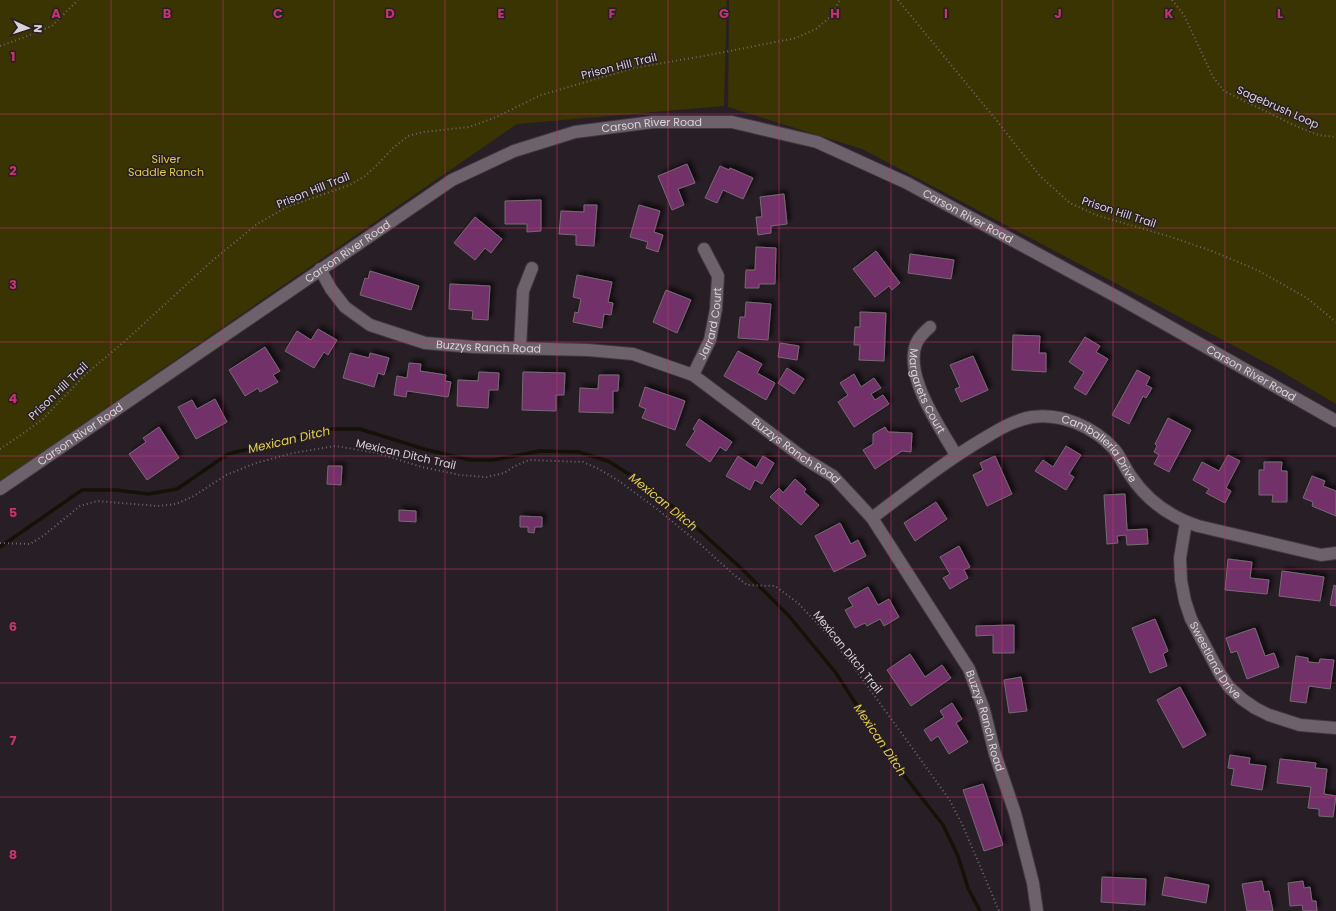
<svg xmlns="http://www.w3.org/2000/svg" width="1336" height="911" viewBox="0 0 1336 911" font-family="Poppins,sans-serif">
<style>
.green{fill:#3a3302}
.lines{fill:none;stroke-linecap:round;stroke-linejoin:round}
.stream{stroke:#141206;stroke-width:3.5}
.building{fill:#723069;stroke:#776a74;filter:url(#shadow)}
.minor-casing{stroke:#41383f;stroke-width:14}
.tertiary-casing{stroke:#41383f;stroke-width:14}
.path{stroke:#6f676e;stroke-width:2;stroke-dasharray:1 3;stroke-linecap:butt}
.minor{stroke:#6d616b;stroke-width:12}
.tertiary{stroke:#6d616b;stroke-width:12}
.grid{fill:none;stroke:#c5346e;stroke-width:1;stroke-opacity:0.55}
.labels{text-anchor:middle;stroke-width:3;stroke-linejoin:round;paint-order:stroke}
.street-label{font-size:11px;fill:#d9d2d8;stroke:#281e26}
.park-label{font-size:11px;fill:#dcca45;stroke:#281e26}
.water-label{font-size:12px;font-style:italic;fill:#e0cf4b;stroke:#281e26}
.grid-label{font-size:13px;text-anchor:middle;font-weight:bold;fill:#c5346e;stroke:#281e26;stroke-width:3;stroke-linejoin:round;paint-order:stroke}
</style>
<defs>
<filter id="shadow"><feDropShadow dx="3.5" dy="-3.5" stdDeviation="2" flood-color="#0009"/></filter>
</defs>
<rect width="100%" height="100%" fill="#281e26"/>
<g class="green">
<polygon points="0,0 727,0 724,106 517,124 0,481"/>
<polygon points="729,0 1336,0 1336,404 1274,367 862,149 728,107"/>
</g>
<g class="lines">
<polyline class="stream" points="0,547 82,490 116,490 148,494 177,489 228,454 332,429 360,429 424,449 470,460 493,460 540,451 579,452 608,461 640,481 677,510 742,569 789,616 836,673 892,760 943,825 958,856 968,888 980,911"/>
</g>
<g class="building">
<polygon points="687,164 695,183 678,189 684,205 672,210 658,176"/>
<polygon points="720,166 729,170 730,168 753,178 743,199 723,190 717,203 705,198"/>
<polygon points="784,194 787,224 771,226 771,233 758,235 756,217 762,217 760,197"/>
<polygon points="541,200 541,231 527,232 527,224 505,224 505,201"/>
<polygon points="584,205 597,205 594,246 576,245 576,235 559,234 561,211 584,212"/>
<polygon points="639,205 660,211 654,232 663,235 658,252 646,248 648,242 630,237"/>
<polygon points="475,217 502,239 491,253 485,248 475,260 454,243"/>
<polygon points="756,247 776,248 775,284 759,284 759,288 745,288 746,270 755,270"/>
<polygon points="876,251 900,283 892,290 889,286 875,297 853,269"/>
<polygon points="910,254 954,260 951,279 908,273"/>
<polygon points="370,271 419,286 411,310 360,295 365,278 368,279"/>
<polygon points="577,275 612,282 608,302 613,303 611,315 604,314 602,328 573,322 575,312 578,313 581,299 573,297"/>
<polygon points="450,284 490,286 488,320 472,319 473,311 449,309"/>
<polygon points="666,290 691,300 677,333 653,322"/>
<polygon points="746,302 771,304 768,340 738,338 740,317 745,317"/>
<polygon points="860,312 886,313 884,361 859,360 860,345 854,345 855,327 860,327"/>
<polygon points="318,329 337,340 328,355 324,352 314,368 285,351 297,331 311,340"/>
<polygon points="1013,335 1040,336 1039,353 1046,353 1046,372 1012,370"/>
<polygon points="1085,337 1100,346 1096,352 1108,359 1086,395 1074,388 1084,372 1069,362"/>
<polygon points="780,343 799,346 797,360 778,357"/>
<polygon points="265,347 280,371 273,375 278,382 260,392 258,388 245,396 229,370"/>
<polygon points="738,351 762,364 757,373 775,383 766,400 724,376"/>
<polygon points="350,353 369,358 370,353 389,358 384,375 378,373 374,387 343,378"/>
<polygon points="973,356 988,390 961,402 955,389 960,387 950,365"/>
<polygon points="409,363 421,364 420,371 446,375 445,381 451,382 448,397 407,391 406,397 394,395 397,376 407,378"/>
<polygon points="787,368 804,379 794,394 778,383"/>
<polygon points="1137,370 1150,377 1146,385 1152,388 1146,398 1143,396 1129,424 1112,415"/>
<polygon points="479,372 499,373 498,390 489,390 488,408 457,406 458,380 478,381"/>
<polygon points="523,372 565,373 564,395 556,395 556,411 522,410"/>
<polygon points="854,374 861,387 874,378 881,388 871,394 875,400 883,395 889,404 854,427 838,402 848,395 840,383"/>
<polygon points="599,375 619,375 618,391 613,391 613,413 579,412 580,388 598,389"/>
<polygon points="645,387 685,401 675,430 642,418 646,409 639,406"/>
<polygon points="215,399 227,422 196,439 178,407 192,400 197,409"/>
<polygon points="1168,418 1191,430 1169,472 1154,464 1159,455 1154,452 1157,446 1155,444"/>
<polygon points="699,419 732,442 726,451 720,447 710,462 686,445 695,431 693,429"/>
<polygon points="159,427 179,458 147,480 129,454 146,442 143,438"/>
<polygon points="885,427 888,432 912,433 911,452 902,451 875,469 863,450 873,444 873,434"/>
<polygon points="1066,446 1081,455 1069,474 1074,477 1066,490 1035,471 1043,460 1053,467"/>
<polygon points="1228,455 1240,461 1226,488 1231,491 1225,503 1206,493 1209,489 1193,480 1202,462 1219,471"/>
<polygon points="738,456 756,468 763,456 774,463 762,484 755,480 750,490 726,476"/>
<polygon points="995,456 1012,494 987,506 973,475 983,470 980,463"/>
<polygon points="1264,462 1282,462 1281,471 1287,471 1287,502 1272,502 1273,495 1259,495 1259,470 1264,470"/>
<polygon points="328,466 342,466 341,485 327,484"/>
<polygon points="1312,476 1325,481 1323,486 1336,491 1336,516 1312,506 1313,502 1303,498"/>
<polygon points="795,479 806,489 804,492 819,505 801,525 770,497 779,488 783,493"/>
<polygon points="1125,494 1127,530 1147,529 1148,544 1127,545 1126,535 1117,536 1118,543 1107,544 1104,495"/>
<polygon points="936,502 947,519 915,541 904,523"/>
<polygon points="399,510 416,511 416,522 399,521"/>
<polygon points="520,516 542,517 542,527 535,527 534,533 528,532 528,527 520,527"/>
<polygon points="840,523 851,544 858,540 866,556 834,572 815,536"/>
<polygon points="959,546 970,567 964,570 968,578 950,589 943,578 950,574 940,557"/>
<polygon points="1228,559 1252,562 1250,578 1269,580 1267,594 1225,590"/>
<polygon points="1282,571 1324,577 1320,601 1279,596"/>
<polygon points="1334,585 1336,586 1336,606 1330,605"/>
<polygon points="868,587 878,605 889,599 899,617 884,626 880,619 867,626 865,623 855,628 845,610 853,606 848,598"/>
<polygon points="1155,619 1168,651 1163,654 1167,666 1150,673 1132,628"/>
<polygon points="1014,625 1014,653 993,653 993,635 976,636 976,626"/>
<polygon points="1255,628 1265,656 1274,653 1279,667 1247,679 1237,651 1231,653 1226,638"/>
<polygon points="910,654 925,677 942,665 951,678 911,706 887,670"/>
<polygon points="1296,656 1308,658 1308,662 1319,663 1320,659 1334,660 1330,689 1309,686 1306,703 1290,701"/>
<polygon points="1021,677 1027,711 1009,713 1004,680"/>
<polygon points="1180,687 1206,735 1183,748 1157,700"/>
<polygon points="952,703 962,719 956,723 968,742 949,754 938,736 931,741 924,730 944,717 940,711"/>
<polygon points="1230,755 1250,758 1249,764 1266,766 1262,790 1231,785 1234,769 1228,768"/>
<polygon points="1280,759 1316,763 1315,768 1327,769 1324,794 1336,796 1333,817 1319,816 1319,809 1308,808 1311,787 1277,783"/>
<polygon points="983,784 1003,845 984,851 963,790"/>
<polygon points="1102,877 1146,879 1145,905 1101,902"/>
<polygon points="1165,877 1209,885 1206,903 1162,895"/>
<polygon points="1262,881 1264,892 1269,891 1273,911 1247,911 1242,884"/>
<polygon points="1303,881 1304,888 1310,887 1312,901 1316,901 1317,911 1303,911 1302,905 1290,906 1288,883"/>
</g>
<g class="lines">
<defs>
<g id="minor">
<path id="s1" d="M320,269L331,289L345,307L370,325L425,343L474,347L588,350L633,354L693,375L805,459L833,476L872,518L969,669L984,710L995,754L1015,813L1033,883L1037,911"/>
<path id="s2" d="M930,327C924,332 919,337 916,344C904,377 940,427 956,455"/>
<polyline points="520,348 523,291 532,268"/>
<path id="s3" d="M693,375L710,340L716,309L718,276L704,249"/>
<path id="s4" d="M872,518C908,491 944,462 983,439C998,430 1014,420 1032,417C1062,413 1094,427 1114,449C1120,456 1124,466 1130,475C1146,499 1170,517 1198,526L1321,555L1336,553"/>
<path id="s5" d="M1186,522L1180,558L1181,580L1185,601L1191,619L1220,674L1229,687L1242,699L1255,708L1269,715L1300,725L1336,728"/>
</g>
<g id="tertiary">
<path id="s6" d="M0,489L452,180L514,151L575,132L653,122H732L817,142L907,183L1121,299L1336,421"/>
</g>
</defs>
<use href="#minor" class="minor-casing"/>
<use href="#tertiary" class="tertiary-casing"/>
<g class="path">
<polyline points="898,0 997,121 1040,176 1070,203 1096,215 1171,237 1212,251 1257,270 1307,298 1336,322"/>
<polyline points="1172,0 1184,15 1213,77 1224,91 1296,126 1318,135 1336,137"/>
<polyline points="0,46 20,39 52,26 78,0"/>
<polyline points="0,449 21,435 43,419 86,374 125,341 212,261 257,224 287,207 350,185 365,176 376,166 393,148 408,136 423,132 469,127 494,118 541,95 634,68 709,55 796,38 816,29 830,17 840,0"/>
<polyline points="0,543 30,544 43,536 80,506 97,501 158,506 176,504 194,496 226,475 256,463 293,453 335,446 377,453 422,467 460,475 487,477 504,473 515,466 529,460 583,462 599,469 619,481 657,509 701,545 733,574 747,585 775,586 798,603 827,634 853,666 949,799 963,826 999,911"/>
</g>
<use href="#minor" class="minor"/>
<use href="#tertiary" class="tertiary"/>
</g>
<path class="grid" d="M111,0V911M223,0V911M334,0V911M445,0V911M557,0V911M668,0V911M779,0V911M891,0V911M1002,0V911M1113,0V911M1225,0V911M0,114H1336M0,228H1336M0,342H1336M0,456H1336M0,569H1336M0,683H1336M0,797H1336"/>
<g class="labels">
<g class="street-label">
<text transform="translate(619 66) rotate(-14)" y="4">Prison Hill Trail</text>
<text transform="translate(1278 107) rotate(24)" y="4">Sagebrush Loop</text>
<text dy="4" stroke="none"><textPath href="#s6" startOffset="757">Carson River Road</textPath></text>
<text transform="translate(313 190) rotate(-22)" y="4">Prison Hill Trail</text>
<text transform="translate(1119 212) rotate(18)" y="4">Prison Hill Trail</text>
<text dy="4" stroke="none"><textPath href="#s6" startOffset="1093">Carson River Road</textPath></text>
<text dy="4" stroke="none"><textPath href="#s6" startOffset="421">Carson River Road</textPath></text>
<text dy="4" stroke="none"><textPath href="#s3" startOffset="55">Jarrard Court</textPath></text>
<text dy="4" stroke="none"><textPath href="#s1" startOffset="198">Buzzys Ranch Road</textPath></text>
<text dy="4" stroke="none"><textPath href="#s6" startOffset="1417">Carson River Road</textPath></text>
<text dy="4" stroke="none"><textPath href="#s2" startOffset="72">Margarets Court</textPath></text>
<text transform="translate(58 391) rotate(-44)" y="4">Prison Hill Trail</text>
<text dy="4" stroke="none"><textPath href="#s6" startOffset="97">Carson River Road</textPath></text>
<text dy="4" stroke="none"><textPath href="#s1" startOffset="534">Buzzys Ranch Road</textPath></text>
<text dy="4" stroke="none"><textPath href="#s4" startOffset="270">Camballeria Drive</textPath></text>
<text transform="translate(406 454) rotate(13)" y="4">Mexican Ditch Trail</text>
<text transform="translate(848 652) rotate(51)" y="4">Mexican Ditch Trail</text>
<text dy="4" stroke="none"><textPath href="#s5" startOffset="147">Sweetland Drive</textPath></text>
<text dy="4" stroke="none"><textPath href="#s1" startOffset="870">Buzzys Ranch Road</textPath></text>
</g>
<g class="park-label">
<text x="166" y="163">Silver<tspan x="166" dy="13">Saddle Ranch</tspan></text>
</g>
<g class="water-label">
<text transform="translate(289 440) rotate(-13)" y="4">Mexican Ditch</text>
<text transform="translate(663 502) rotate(39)" y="4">Mexican Ditch</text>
<text transform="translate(880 740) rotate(56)" y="4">Mexican Ditch</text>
</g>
</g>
<g class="grid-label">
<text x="56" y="18">A</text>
<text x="167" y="18">B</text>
<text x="278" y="18">C</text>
<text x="390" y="18">D</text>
<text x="501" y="18">E</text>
<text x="612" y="18">F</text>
<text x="724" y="18">G</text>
<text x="835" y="18">H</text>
<text x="946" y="18">I</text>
<text x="1058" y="18">J</text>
<text x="1169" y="18">K</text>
<text x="1280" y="18">L</text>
<text x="13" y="61">1</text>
<text x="13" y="175">2</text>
<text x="13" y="289">3</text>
<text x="13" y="403">4</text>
<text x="13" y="517">5</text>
<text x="13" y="631">6</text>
<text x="13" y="745">7</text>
<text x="13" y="859">8</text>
</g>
<g transform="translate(28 28) rotate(93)" stroke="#281e26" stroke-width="3" paint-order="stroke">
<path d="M0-3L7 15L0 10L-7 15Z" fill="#d9d2d8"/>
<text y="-6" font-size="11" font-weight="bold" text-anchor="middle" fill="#d9d2d8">N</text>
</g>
</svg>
